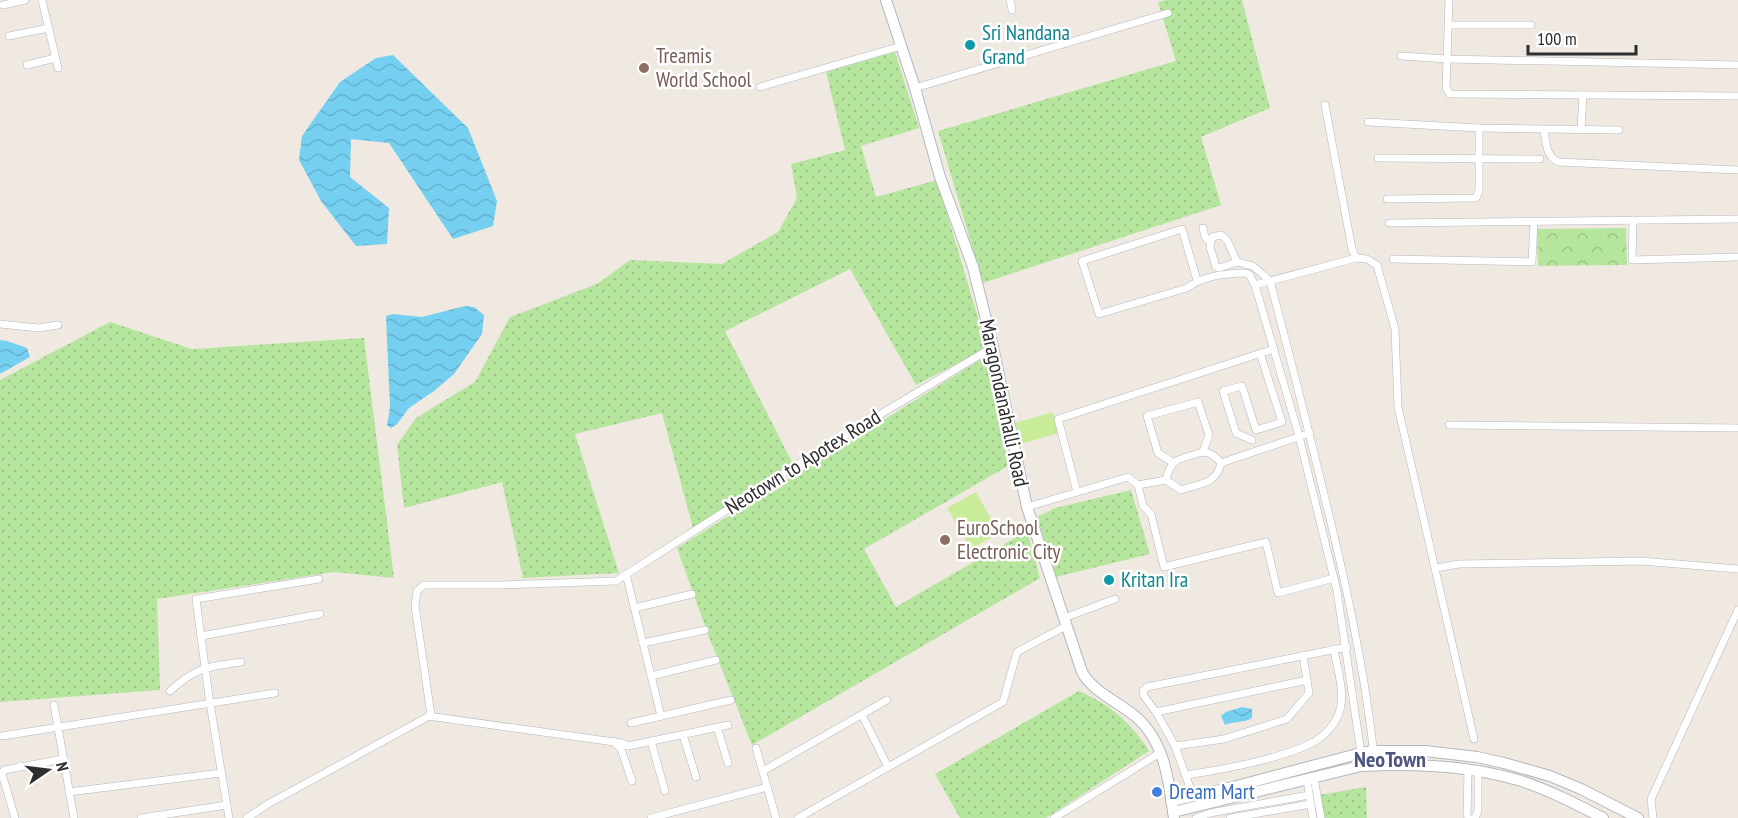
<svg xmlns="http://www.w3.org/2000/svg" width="1738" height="818" viewBox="0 0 1738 818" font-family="'PT Sans Narrow',sans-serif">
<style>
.grass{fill:url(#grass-dots)}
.forest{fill:url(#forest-crowns)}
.pitch{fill:#c9ec9a}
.water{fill:url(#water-waves)}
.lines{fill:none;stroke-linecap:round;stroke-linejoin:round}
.street-casing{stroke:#b4b7c1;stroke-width:8}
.secondary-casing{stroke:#b4b7c1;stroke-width:12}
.street{stroke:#fff;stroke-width:7}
.secondary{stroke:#fff;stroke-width:10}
.culture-dot{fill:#0f9aa8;stroke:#fff;stroke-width:2}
.education-dot{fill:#8d6e63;stroke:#fff;stroke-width:2}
.shop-dot{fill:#3f7fe0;stroke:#fff;stroke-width:2}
.labels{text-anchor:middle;stroke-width:5;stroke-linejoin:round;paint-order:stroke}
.culture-label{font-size:21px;fill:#0d838f;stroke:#fff;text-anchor:start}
.education-label{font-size:21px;fill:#785e54;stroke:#fff;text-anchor:start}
.street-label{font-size:21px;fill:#2e2e2e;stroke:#fff}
.shop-label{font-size:21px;fill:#366cbe;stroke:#fff;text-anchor:start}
.neighbourhood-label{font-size:22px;font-weight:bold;fill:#4d5680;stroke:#fff}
</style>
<defs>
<pattern id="grass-dots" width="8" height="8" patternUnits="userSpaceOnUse" patternTransform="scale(1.5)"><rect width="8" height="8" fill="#b6e59e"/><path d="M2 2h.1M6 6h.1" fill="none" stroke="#9dc588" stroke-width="1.8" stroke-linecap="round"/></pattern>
<pattern id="forest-crowns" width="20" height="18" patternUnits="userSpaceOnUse" patternTransform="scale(1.5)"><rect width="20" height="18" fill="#b6e59e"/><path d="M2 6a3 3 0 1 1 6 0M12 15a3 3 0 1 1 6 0" fill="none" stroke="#9dc588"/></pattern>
<pattern id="water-waves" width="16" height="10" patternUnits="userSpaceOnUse" patternTransform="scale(1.5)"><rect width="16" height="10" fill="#75cff0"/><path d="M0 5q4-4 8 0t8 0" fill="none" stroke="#66b2ce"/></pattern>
</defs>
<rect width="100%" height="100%" fill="#efe9e1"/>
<g class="grass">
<polygon points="1167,0 1242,0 1270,108 1201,137 1221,205 983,283 938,131 1176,61 1158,2"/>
<polygon points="895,52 919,128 861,146 876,197 937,180 987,348 916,385 850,269 725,331 793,464 693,528 662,413 575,434 619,573 523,578 502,482 404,508 397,445 416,418 475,382 510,317 597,284 630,260 722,264 778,232 797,198 791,164 845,150 826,72"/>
<polygon points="110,322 192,349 364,338 394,578 334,572 157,599 160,690 0,702 0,380"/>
<polygon points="988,355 1008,466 864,549 896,607 1027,531 1040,578 752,745 709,637 677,548"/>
<polygon points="1131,490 1150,554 1056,577 1037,517 1055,508"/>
<path d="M1079,691C1109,704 1132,723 1149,751L1046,818H960L935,774Z"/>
<polygon points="1366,787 1367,818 1323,818 1319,795"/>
</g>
<polygon class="forest" points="1626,228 1627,265 1538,266 1537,229"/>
<g class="pitch">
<polygon points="1053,412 1059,433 1021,444 1015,423"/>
<polygon points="976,492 999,533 971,549 947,508"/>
</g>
<g class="water">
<polygon points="393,55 468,128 497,201 493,226 453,239 389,143 351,139 350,177 389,208 387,244 356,246 321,201 299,160 302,136 340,82 376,58"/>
<polygon points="465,306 474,307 484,315 482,334 454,374 434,391 409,408 397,424 391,428 387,425 390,407 386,316 393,314 422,317"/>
<polygon points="0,340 7,341 27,348 30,357 0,374"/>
<path d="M1242,707L1252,709V718C1244,723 1234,721 1225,725L1221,716L1226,712Z"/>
</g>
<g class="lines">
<defs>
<g id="street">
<polyline points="42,0 58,68"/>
<polyline points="1010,0 1012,10"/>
<polyline points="1449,0 1446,88 1450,94 1738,96"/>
<polyline points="3,5 25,0"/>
<polyline points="1449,25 1531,25"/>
<polyline points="9,36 49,28"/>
<polyline points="1401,56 1447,59 1738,65"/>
<polyline points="27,65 55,58"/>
<polyline points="760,87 901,46"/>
<polyline points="915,88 1168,13"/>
<polyline points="1325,105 1352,249 1356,258"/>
<polyline points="1368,122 1479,128 1619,130"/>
<polyline points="1581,129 1583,95"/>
<path d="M1544,130C1546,142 1546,156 1558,162L1738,170"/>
<polyline points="1378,158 1540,159"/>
<polyline points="1387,199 1476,198 1479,191 1479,128"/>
<polyline points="1633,220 1632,260 1738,257"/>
<polyline points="1389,223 1738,219"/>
<polyline points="1203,228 1205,237 1210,242"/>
<polygon points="1221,235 1227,240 1237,262 1219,268 1216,267 1210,247 1212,237"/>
<polyline points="1393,259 1532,262 1534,221"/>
<polyline points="1237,262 1253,266 1270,281 1356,258 1367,259 1377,265 1395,329 1398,407 1474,739"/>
<path d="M1197,280L1182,229L1082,261L1099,314L1187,288C1203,276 1226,273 1246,273L1249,274L1255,285"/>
<polyline points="0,324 39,328 58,325"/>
<polyline points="1449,425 1738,428"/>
<polyline points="1252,440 1236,433 1223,391 1242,386 1256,430 1282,422 1260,353"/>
<polyline points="1172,462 1158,453 1147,416 1198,402 1209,435 1203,452"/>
<polyline points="1221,463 1310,433"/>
<polyline points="1138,485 1143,506 1151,514 1164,567 1266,542 1278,593 1334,578"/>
<polyline points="1077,492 1058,419 1274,349"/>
<path d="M1027,507L1128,477L1138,485L1166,480L1181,490C1200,483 1216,485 1221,463C1215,456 1209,450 1199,453C1179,460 1171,457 1166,480"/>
<polyline points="1436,568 1459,564 1641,561 1738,569"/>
<polyline points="626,574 661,716"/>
<polyline points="635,608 692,594"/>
<polyline points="1064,618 1115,599"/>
<polyline points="201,636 320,614"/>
<polyline points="643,643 705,630"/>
<polyline points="651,676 716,660"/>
<path d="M170,691C196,667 207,667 241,662"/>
<polyline points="54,705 74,818"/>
<polyline points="1156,712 1144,696 1143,691 1147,687 1347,647"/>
<polyline points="862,715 888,767"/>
<polyline points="428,716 622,743 628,746 728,725"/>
<polyline points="631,723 731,700"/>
<polyline points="717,727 728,763"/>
<polyline points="683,735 696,777"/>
<polyline points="2,736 275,693"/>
<polyline points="651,741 665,791"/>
<polyline points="614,742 621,749 632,781"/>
<polyline points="1175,746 1224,739 1287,719 1309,693 1303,655"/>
<polyline points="756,748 776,818"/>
<path d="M1361,766V753L1337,591L1299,436L1255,285L1270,281C1291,360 1311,440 1330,519C1350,601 1367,682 1375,766"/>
<polyline points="1468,769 1467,815 1469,818"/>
<polyline points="763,771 887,700"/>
<path d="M1186,775C1221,770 1280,759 1312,743C1322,738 1336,724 1339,713C1346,694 1337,669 1334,649"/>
<polyline points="1314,778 1321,818"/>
<polyline points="1307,780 1313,818"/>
<polyline points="69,792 221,773"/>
<polyline points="1193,796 1175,746 1156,712 1307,680"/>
<polyline points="15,818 2,774 4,770 63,759"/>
<polyline points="141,818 227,805"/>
<polyline points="229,818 209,697 196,599 319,579"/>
<polyline points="247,818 268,804 431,715 415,606 417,591 424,585 502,585 616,581 819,451 993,347"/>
<polyline points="651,818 767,787"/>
<polyline points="798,818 1003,702 1017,652 1066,626"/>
<polyline points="1054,818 1160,753"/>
<polyline points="1196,818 1210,813 1309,795"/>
<polyline points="1230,818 1311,804"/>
<polyline points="1475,818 1478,811 1478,771"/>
<polyline points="1653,818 1651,799 1738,610"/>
</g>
<g id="secondary">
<path d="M886,0L915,88L940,177L973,267L993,347L1027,507L1082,672C1093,692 1117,701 1135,716C1165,741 1169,782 1174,818"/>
<polyline points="1171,801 1229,788 1361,753 1373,751 1425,751 1477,757 1504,763 1550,776 1581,789 1638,818"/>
<path d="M1173,812L1361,766C1414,763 1467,765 1518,780C1547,789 1576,804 1603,818"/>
</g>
</defs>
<use href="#street" class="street-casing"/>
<use href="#secondary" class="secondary-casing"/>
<use href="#street" class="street"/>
<use href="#secondary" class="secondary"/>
</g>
<g class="culture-dot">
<circle cx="970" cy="45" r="6"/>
<circle cx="1109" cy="580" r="6"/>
</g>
<g class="education-dot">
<circle cx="644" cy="68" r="6"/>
<circle cx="945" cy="540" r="6"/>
</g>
<circle class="shop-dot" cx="1157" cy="792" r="6"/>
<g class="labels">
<g class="culture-label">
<text x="982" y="40">Sri Nandana<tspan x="982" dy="24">Grand</tspan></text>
<text x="1121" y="587">Kritan Ira</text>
</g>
<g class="education-label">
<text x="656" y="63">Treamis<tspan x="656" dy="24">World School</tspan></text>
<text x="957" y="535">EuroSchool<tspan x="957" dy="24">Electronic City</tspan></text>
</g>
<g class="street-label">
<text transform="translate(1004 403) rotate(78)" y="7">Maragondanahalli Road</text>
<text transform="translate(803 462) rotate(-32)" y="7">Neotown to Apotex Road</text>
</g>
<g class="shop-label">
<text x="1169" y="799">Dream Mart</text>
</g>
<g class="neighbourhood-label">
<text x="1390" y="767">NeoTown</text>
</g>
</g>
<g transform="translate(48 770) rotate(76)" stroke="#ffffff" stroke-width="4.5" paint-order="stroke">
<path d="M0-4.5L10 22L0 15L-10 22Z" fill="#2e2e2e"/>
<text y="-9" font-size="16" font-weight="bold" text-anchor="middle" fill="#2e2e2e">N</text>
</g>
<path d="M1528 45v9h108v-9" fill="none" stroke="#2e2e2e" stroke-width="3"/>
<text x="1537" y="45" font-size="18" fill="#2e2e2e" stroke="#ffffff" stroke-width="4.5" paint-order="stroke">100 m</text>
</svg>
